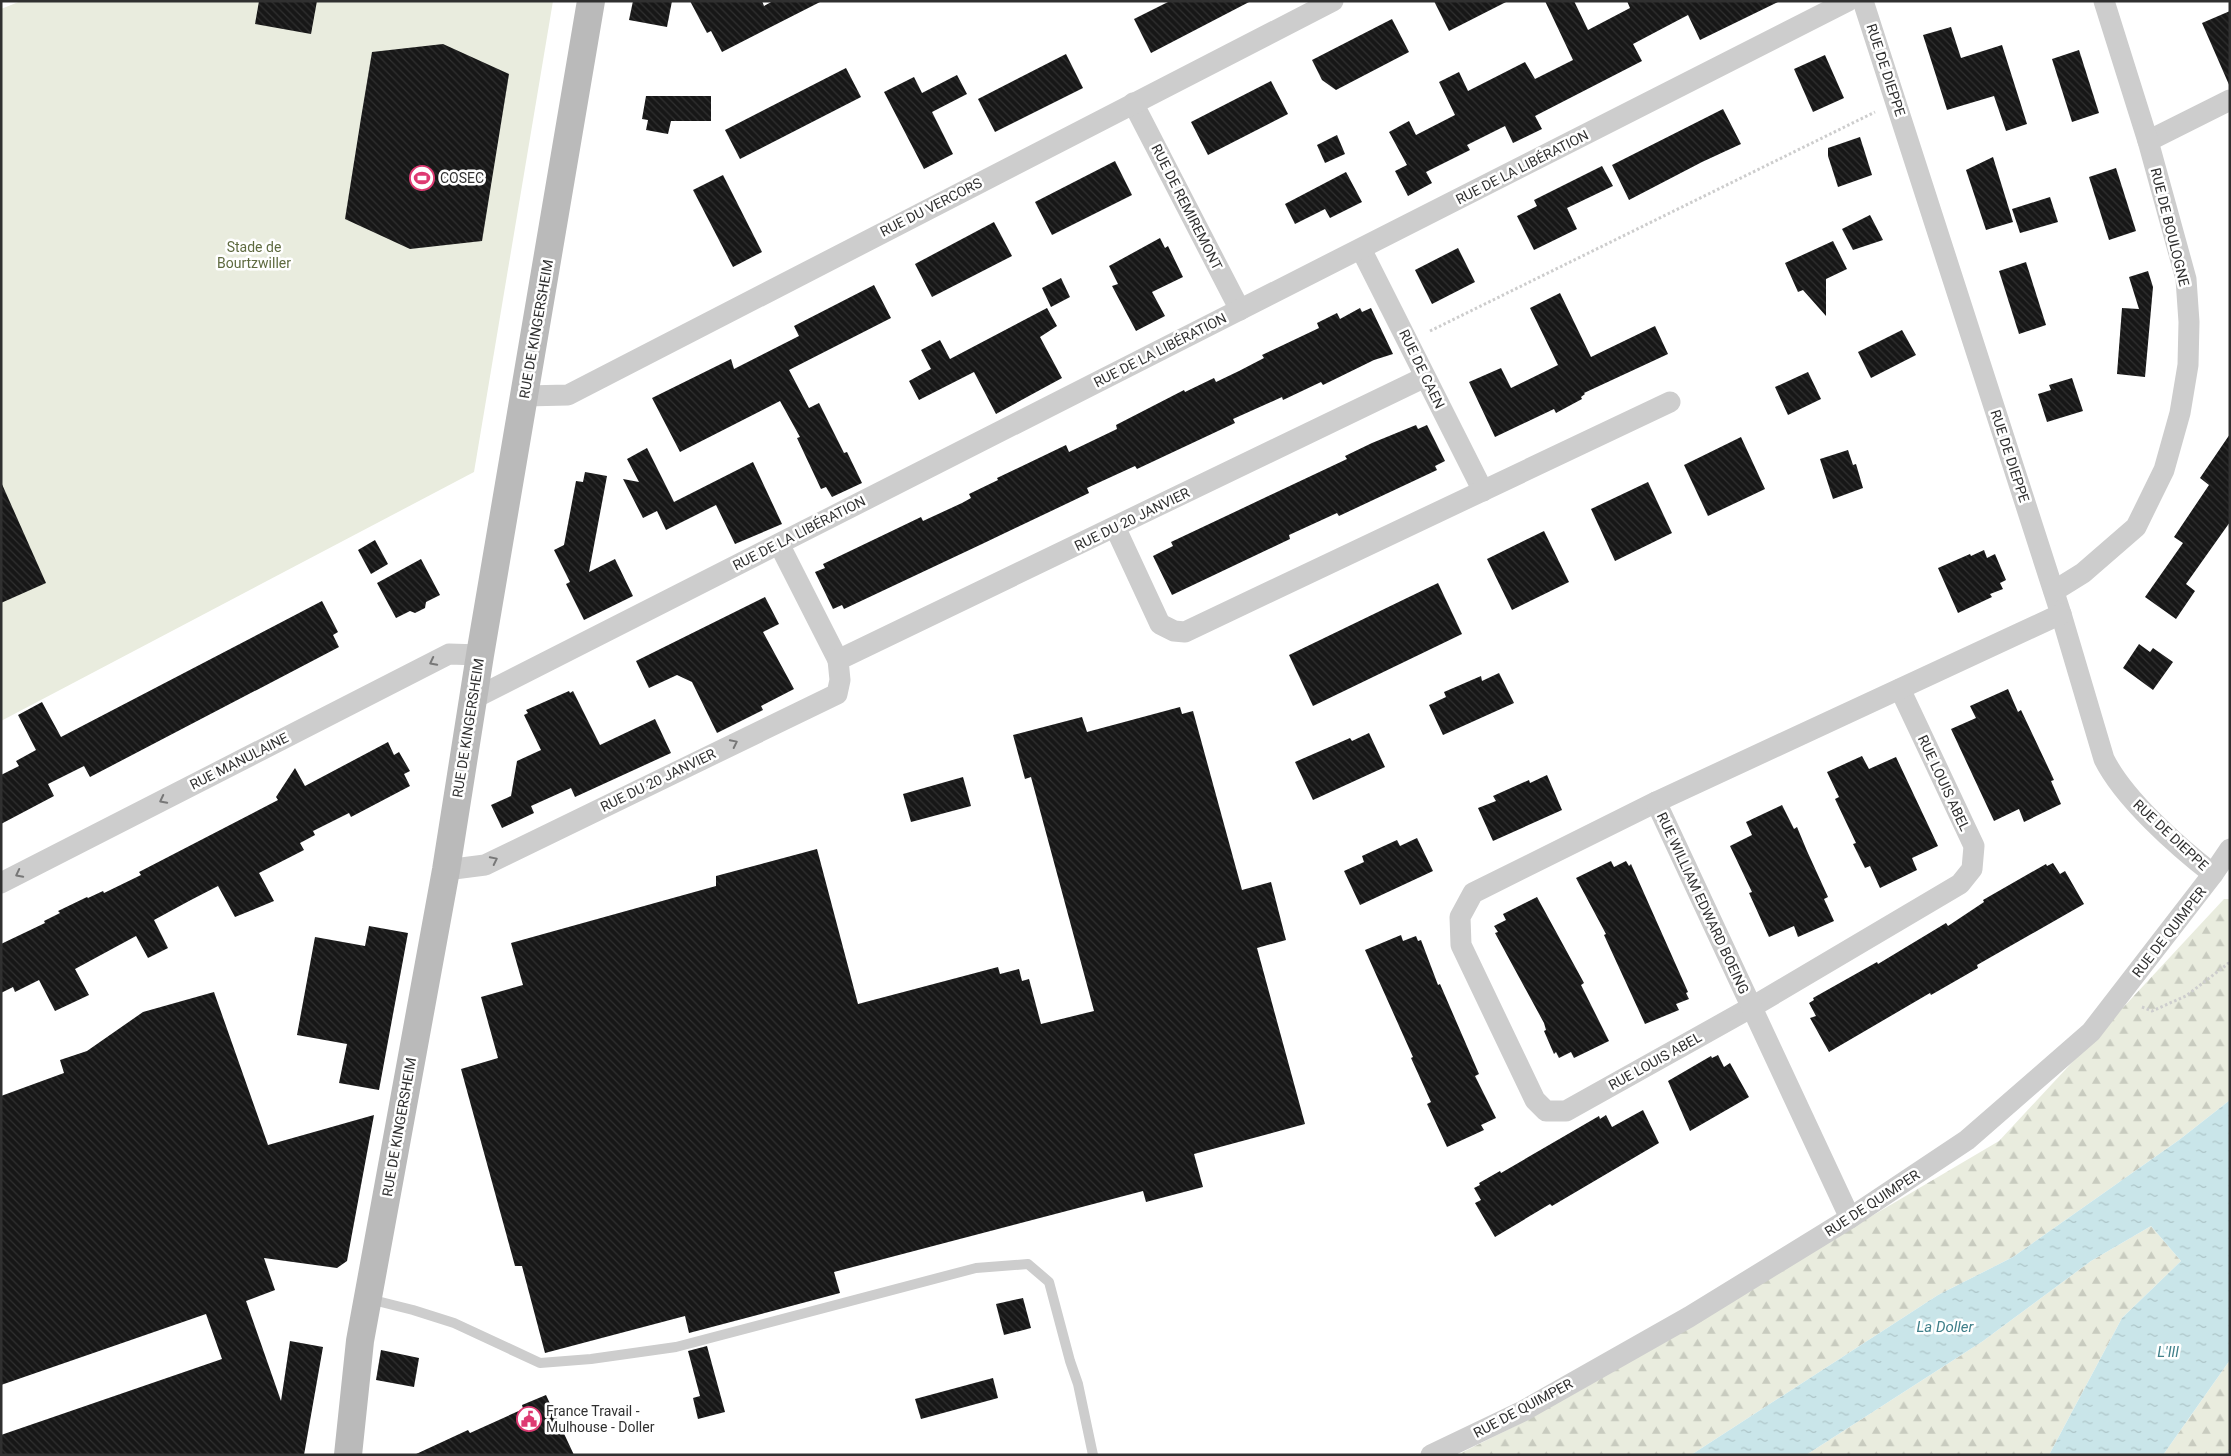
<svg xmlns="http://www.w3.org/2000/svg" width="2231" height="1456" viewBox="0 0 2231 1456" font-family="Roboto,sans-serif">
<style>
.green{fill:#e9ecde}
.forest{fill:url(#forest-firs)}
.water{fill:url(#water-ripples)}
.building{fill:url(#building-back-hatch)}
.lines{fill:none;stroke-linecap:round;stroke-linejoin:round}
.path{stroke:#cdcdcd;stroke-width:3;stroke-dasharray:2.5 2.5;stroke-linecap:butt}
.lane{stroke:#cdcdcd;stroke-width:10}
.street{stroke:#cdcdcd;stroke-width:21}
.secondary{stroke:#bababa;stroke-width:28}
.oneway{stroke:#777}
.labels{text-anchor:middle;stroke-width:5;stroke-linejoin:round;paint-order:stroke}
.street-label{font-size:14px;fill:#303030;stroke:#fff}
.poi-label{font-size:14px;fill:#303030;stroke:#fff;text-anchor:start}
.park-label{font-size:14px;fill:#5e6a3f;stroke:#fff}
.water-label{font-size:15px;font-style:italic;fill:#3f7f89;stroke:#fff}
</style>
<defs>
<pattern id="forest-firs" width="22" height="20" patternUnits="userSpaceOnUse" patternTransform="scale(1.25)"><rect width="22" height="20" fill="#e9ecde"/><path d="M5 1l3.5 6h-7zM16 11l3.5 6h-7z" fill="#c8cbbf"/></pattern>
<pattern id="water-ripples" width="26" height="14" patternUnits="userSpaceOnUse" patternTransform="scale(1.25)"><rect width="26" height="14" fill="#c9e5e9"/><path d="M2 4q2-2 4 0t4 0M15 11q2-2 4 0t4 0" fill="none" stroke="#adc5c8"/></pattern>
<pattern id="building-back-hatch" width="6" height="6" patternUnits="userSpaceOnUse" patternTransform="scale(1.25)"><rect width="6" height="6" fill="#171717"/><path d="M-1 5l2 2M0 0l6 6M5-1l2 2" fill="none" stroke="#303030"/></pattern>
</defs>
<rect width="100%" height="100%" fill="#fff"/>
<polygon class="green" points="21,1 553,1 474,472 1,721 1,9"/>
<g class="forest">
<polygon points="2224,899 2230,899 2230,1100 2179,1140 2013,1257 1938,1295 1691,1455 1457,1455 1519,1424 1999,1141"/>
<polygon points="2151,1226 2181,1261 2122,1318 2049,1455 1806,1455 1983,1341 2091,1261"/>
<polygon points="2230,1360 2230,1455 2163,1455"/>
</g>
<polygon class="water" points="2230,1100 2230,1360 2163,1455 2049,1455 2122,1318 2181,1261 2151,1226 2091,1261 1983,1341 1806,1455 1691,1455 1938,1295 2013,1257 2179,1140"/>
<g class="building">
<polygon points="259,1 317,1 311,34 255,24"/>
<polygon points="633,1 672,1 667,27 629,20"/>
<polygon points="690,1 762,1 764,6 773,1 822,1 722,52 711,31 707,33"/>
<polygon points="1170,1 1251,1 1151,53 1134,19"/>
<polygon points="1434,1 1508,1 1449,31"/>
<polygon points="1545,1 1574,1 1588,30 1630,8 1627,1 1780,1 1700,40 1688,15 1633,44 1642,61 1535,116 1542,129 1513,143 1505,126 1467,145 1470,150 1426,172 1432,183 1408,196 1395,171 1407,165 1389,132 1409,121 1416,135 1455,115 1439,82 1459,72 1468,91 1525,62 1535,79 1573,60"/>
<polygon points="2230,11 2230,87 2202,23"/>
<polygon points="1392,19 1409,52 1336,90 1322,80 1312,60"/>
<polygon points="1951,27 1961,58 2002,45 2027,124 2006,131 1994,96 1947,110 1923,35"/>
<polygon points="443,44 509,74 482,241 410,249 345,219 361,118 372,52"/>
<polygon points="2079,50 2099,113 2072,122 2052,59"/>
<polygon points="1066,54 1083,88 995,132 978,99"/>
<polygon points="1825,55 1844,98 1813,112 1794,69"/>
<polygon points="846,68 861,97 740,159 725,130"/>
<polygon points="957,75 967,94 932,112 953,154 924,169 884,92 914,77 922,93"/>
<polygon points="1271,81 1288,114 1208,155 1191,122"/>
<polygon points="646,96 711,96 711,121 671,121 668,134 646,130 648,120 642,119"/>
<polygon points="1723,109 1741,144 1702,162 1629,200 1612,165"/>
<polygon points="1337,135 1345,154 1325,163 1317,145"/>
<polygon points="1860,137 1872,175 1838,187 1828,156 1828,148"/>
<polygon points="1993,157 2013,222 1986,230 1966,170"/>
<polygon points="1115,161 1132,195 1052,235 1035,202"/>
<polygon points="1602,166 1613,186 1567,208 1577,229 1534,250 1517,216 1537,206 1534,200"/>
<polygon points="2116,168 2136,231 2109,240 2089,177"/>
<polygon points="1346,172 1362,202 1330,218 1325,209 1295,224 1285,204"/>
<polygon points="723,175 762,252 733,267 693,190"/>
<polygon points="2050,197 2058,222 2020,233 2012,209"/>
<polygon points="1870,215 1883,240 1853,250 1842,229"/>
<polygon points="994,222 1012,256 932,297 915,264"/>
<polygon points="1160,238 1165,248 1168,246 1183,277 1152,292 1165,316 1136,331 1112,286 1118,284 1109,266"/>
<polygon points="1833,241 1847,269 1826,279 1826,316 1803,290 1798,292 1785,263"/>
<polygon points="1458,248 1475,282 1432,304 1415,270"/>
<polygon points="2026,262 2046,325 2019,334 1999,271"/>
<polygon points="2148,271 2153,287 2145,377 2117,374 2122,308 2139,309 2129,277"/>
<polygon points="1061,278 1070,297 1051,307 1042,288"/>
<polygon points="874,285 891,318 789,370 809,408 819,403 844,453 847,452 862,483 832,497 826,487 821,489 797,438 800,437 780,401 680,452 652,398 731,359 734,369 799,336 794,326"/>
<polygon points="1560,293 1591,357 1655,326 1668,354 1584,393 1585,394 1581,397 1582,399 1556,413 1554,409 1495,437 1469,382 1501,368 1511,388 1558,365 1530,308"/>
<polygon points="1047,308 1057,326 1040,337 1062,378 996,414 974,372 919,400 909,381 931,369 921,350 940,340 950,359"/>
<polygon points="1360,308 1362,312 1371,308 1393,354 1374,360 1323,385 1321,382 1283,400 1282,397 1233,419 1235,423 1137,469 1135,466 1087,488 1089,493 982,544 844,609 842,605 833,609 815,572 825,568 823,564 921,517 923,521 962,503 971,498 969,494 998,480 997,478 1066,445 1069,452 1117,429 1116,425 1184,390 1185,392 1214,378 1216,382 1239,371 1264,358 1262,355 1319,328 1317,323 1337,313 1340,319"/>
<polygon points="1902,330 1916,355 1871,378 1858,352"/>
<polygon points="1808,372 1821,399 1788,415 1775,387"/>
<polygon points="2072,378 2083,411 2047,422 2038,394 2051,390 2049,385"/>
<polygon points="1416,425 1418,429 1427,425 1445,461 1435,466 1437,470 1339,516 1337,513 1289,535 1290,539 1172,595 1153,556 1173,546 1171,542 1347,459 1345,456 1372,443"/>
<polygon points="2230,434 2230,522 2186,584 2195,591 2176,619 2145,597 2183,543 2174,537 2209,485 2200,478"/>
<polygon points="1741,437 1765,489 1708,516 1684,465"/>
<polygon points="647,448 674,502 753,462 782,524 735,544 716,505 666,530 657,511 643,518 623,479 639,482 627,459"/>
<polygon points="1848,450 1853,465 1856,464 1863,488 1833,499 1820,459"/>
<polygon points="585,472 607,476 589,572 615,559 633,596 584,620 566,584 570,582 554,550 564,545 576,481 583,482"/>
<polygon points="1,482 46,583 1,603"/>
<polygon points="1648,482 1672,533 1615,561 1591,509"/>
<polygon points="1544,531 1569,582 1512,610 1487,559"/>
<polygon points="375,540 388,564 371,574 358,550"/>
<polygon points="1984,550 1987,558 1995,554 2006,580 2000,583 2003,589 1990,594 1992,597 1958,613 1938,568 1970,554 1971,556"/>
<polygon points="421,559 440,595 426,602 425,608 415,613 410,611 396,618 377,583"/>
<polygon points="1438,583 1462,634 1313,706 1289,655"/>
<polygon points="765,597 779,624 763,632 794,689 761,706 763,710 717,733 692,682 677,675 649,688 636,661"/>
<polygon points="322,601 338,632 333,635 339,647 90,777 84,766 48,784 54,796 1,824 1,775 19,766 16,761 36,750 18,715 42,702 61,737"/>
<polygon points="2139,644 2150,652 2153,648 2173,662 2153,690 2123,668"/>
<polygon points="1499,673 1514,703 1443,735 1429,705 1446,697 1444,692 1481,676 1482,681"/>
<polygon points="2008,689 2018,712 2021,710 2047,765 2054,780 2051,781 2061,804 2024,822 2019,809 1994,821 1951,729 1976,718 1970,706"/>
<polygon points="569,691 570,693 573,691 600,745 655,719 671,753 575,797 571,788 531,806 534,813 502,828 491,805 511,796 517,761 541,750 524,715 528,713 526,710"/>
<polygon points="1180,707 1182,714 1193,711 1242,890 1271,882 1286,940 1257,948 1305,1124 1194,1154 1203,1187 1146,1202 1143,1191 834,1272 840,1293 689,1333 685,1316 545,1353 522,1266 515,1266 461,1069 498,1058 481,997 523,985 511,943 716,886 716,876 817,849 858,1004 998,967 1000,974 1019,969 1022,981 1029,979 1041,1024 1094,1011 1031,777 1025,779 1013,735 1082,717 1087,732"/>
<polygon points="1369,733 1385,767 1313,800 1295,762 1350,738 1352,741"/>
<polygon points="388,742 394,755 399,752 410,771 404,774 410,786 351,817 349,813 313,831 315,835 300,843 304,850 259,873 274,901 235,917 218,886 189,901 154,920 168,948 148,958 136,936 75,969 89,995 55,1011 39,980 15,992 13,987 1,993 1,944 45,923 44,921 60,913 58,911 87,897 88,898 103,891 104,893 141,875 139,872 278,800 276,797 295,768 305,786"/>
<polygon points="1862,756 1869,769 1896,757 1938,846 1912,858 1917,870 1880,888 1870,866 1865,868 1853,844 1856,843 1835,799 1839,797 1827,772"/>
<polygon points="1547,775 1562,810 1493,841 1478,808 1496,801 1493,796 1529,780 1530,783"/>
<polygon points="963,777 971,806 911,822 903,794"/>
<polygon points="1782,805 1794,829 1797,827 1807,851 1828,897 1824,899 1834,921 1798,937 1794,926 1769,937 1749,893 1752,892 1730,846 1752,835 1746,822"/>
<polygon points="1417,838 1433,871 1360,905 1344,871 1364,862 1362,856 1397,840 1400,846"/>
<polygon points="1611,861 1614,867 1626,861 1629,866 1631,864 1688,992 1686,993 1689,999 1676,1004 1679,1010 1645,1024 1604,935 1606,934 1576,878"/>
<polygon points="2053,863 2060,874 2065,871 2084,904 1977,965 1978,968 1931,995 1930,993 1829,1052 1810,1018 1816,1016 1809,1003 1814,1000 1813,998 1877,962 1878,964 1946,923 1948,926 1984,902 1983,900 2046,864 2047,866"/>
<polygon points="1537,897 1584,983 1581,985 1609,1041 1574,1058 1571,1052 1559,1058 1556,1052 1554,1054 1544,1031 1546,1030 1544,1023 1495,933 1498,932 1494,926 1506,920 1503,914"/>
<polygon points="369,926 408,933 379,1090 339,1083 347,1044 297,1035 315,937 365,946"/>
<polygon points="1401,935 1403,941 1416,936 1418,941 1421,940 1438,985 1440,984 1479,1074 1475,1076 1496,1118 1481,1125 1484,1130 1447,1147 1427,1104 1431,1102 1411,1058 1413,1057 1365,950"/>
<polygon points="214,992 268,1145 374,1115 347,1261 337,1268 264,1258 275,1290 246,1301 281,1401 290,1341 323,1347 304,1455 1,1455 1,1435 222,1359 206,1314 1,1385 1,1096 64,1073 60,1060 87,1051 143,1012"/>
<polygon points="1718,1055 1724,1067 1730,1063 1749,1097 1690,1131 1668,1081 1711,1056 1712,1058"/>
<polygon points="1643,1110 1659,1143 1552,1206 1550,1204 1495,1237 1475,1203 1481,1200 1474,1188 1480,1185 1479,1183 1500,1171 1501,1173 1599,1116 1600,1119 1606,1115 1612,1127"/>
<polygon points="1023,1298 1031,1328 1004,1335 996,1304"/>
<polygon points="707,1346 725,1412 698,1419 693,1398 700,1396 688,1351"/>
<polygon points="381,1350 419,1358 414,1387 376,1380"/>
<polygon points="993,1378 998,1398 921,1419 915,1399"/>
<polygon points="546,1395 574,1455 414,1455 468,1430 470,1433 523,1409 522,1405"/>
</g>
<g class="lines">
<g class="path">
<polyline points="1430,331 1875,112"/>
<polyline points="2142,1007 2152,1011 2186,996 2230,962"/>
<polyline points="2227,1455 2230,1450"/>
</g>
<polyline class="lane" points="369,1299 413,1310 454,1323 540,1363 591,1359 676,1347 976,1268 1028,1264 1049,1282 1070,1361 1078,1384 1093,1455"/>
<g class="street">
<path d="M1863,1L2061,614L2104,759C2124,799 2177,846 2213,874"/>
<polyline points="1133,103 1240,310"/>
<polyline points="2148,141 2230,100"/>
<polyline points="1361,249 1483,491"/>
<polyline points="525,396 568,395 1333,1"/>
<polyline points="1115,527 1160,624 1174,631 1185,632 1670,402"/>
<polyline points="779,544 838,660"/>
<polyline points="2054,591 2083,573 2136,527 2164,470 2180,413 2188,365 2189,322 2186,279 2148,141 2104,1"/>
<polyline points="473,699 1848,1"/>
<polyline points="1656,802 1473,893 1460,917 1461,945 1535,1100 1546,1111 1566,1111 1752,1007 1960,884 1972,869 1974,846 1900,689"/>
<polyline points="446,870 485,865 837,694 840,680 838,660 1425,377"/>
<polyline points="1,883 449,654 480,655"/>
<polyline points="1850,1218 1656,802 2061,614"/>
<polyline points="1431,1455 1523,1411 1689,1317 1850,1218 1967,1140 2091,1032 2213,874 2230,849"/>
</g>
<polyline class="secondary" points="348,1455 360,1341 446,870 480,655 591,1"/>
</g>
<defs><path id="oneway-chevron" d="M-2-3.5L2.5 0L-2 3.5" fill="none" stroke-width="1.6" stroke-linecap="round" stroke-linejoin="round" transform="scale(1.25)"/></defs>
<g class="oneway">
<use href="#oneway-chevron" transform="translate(433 662) rotate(153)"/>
<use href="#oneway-chevron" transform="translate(734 743) rotate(-26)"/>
<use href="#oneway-chevron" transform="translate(163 800) rotate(153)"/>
<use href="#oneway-chevron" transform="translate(494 860) rotate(-26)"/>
<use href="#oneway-chevron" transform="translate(19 874) rotate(153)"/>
</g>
<defs>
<symbol id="stadium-ring" viewBox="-11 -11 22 22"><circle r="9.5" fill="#fff" stroke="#de3a72" stroke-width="1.5"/><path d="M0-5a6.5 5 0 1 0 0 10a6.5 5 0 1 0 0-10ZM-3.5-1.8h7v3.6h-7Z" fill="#de3a72"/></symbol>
<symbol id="civic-ring" viewBox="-11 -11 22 22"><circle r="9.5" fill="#fff" stroke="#de3a72" stroke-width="1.5"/><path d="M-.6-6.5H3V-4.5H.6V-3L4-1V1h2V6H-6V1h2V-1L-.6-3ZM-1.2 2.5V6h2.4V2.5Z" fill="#de3a72"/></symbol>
</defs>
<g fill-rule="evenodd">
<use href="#stadium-ring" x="408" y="164" width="28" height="28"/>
<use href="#civic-ring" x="515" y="1405" width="28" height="28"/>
</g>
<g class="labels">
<g class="street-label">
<text transform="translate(1886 70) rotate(72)" y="5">RUE DE DIEPPE</text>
<text transform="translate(1522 167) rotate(-27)" y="5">RUE DE LA LIBÉRATION</text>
<text transform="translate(931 207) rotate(-27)" y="5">RUE DU VERCORS</text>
<text transform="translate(1187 207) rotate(63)" y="5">RUE DE REMIREMONT</text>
<text transform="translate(2170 227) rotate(76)" y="5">RUE DE BOULOGNE</text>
<text transform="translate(536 329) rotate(-80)" y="5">RUE DE KINGERSHEIM</text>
<text transform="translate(1160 350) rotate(-27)" y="5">RUE DE LA LIBÉRATION</text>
<text transform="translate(1422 369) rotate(64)" y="5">RUE DE CAEN</text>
<text transform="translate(2010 456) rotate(72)" y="5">RUE DE DIEPPE</text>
<text transform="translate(1132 519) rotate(-26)" y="5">RUE DU 20 JANVIER</text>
<text transform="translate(799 533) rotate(-27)" y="5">RUE DE LA LIBÉRATION</text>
<text transform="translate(468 728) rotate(-81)" y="5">RUE DE KINGERSHEIM</text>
<text transform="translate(239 761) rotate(-27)" y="5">RUE MANULAINE</text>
<text transform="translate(658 780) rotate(-26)" y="5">RUE DU 20 JANVIER</text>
<text transform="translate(1944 783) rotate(65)" y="5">RUE LOUIS ABEL</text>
<text transform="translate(2171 835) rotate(43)" y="5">RUE DE DIEPPE</text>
<text transform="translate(1703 903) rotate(65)" y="5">RUE WILLIAM EDWARD BOEING</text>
<text transform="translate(2169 932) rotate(-52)" y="5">RUE DE QUIMPER</text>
<text transform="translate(1655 1061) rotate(-29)" y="5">RUE LOUIS ABEL</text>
<text transform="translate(399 1127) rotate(-80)" y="5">RUE DE KINGERSHEIM</text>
<text transform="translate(1872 1203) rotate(-33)" y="5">RUE DE QUIMPER</text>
<text transform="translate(1523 1408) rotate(-28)" y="5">RUE DE QUIMPER</text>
</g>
<g class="poi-label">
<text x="440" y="183">COSEC</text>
<text x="546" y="1416">France Travail -<tspan x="546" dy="16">Mulhouse - Doller</tspan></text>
</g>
<g class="park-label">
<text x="254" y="252">Stade de<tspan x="254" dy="16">Bourtzwiller</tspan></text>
</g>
<g class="water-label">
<text x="1945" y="1332">La Doller</text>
<text x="2168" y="1357">L'Ill</text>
</g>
</g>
<rect width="2231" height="1456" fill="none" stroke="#303030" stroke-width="5"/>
</svg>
